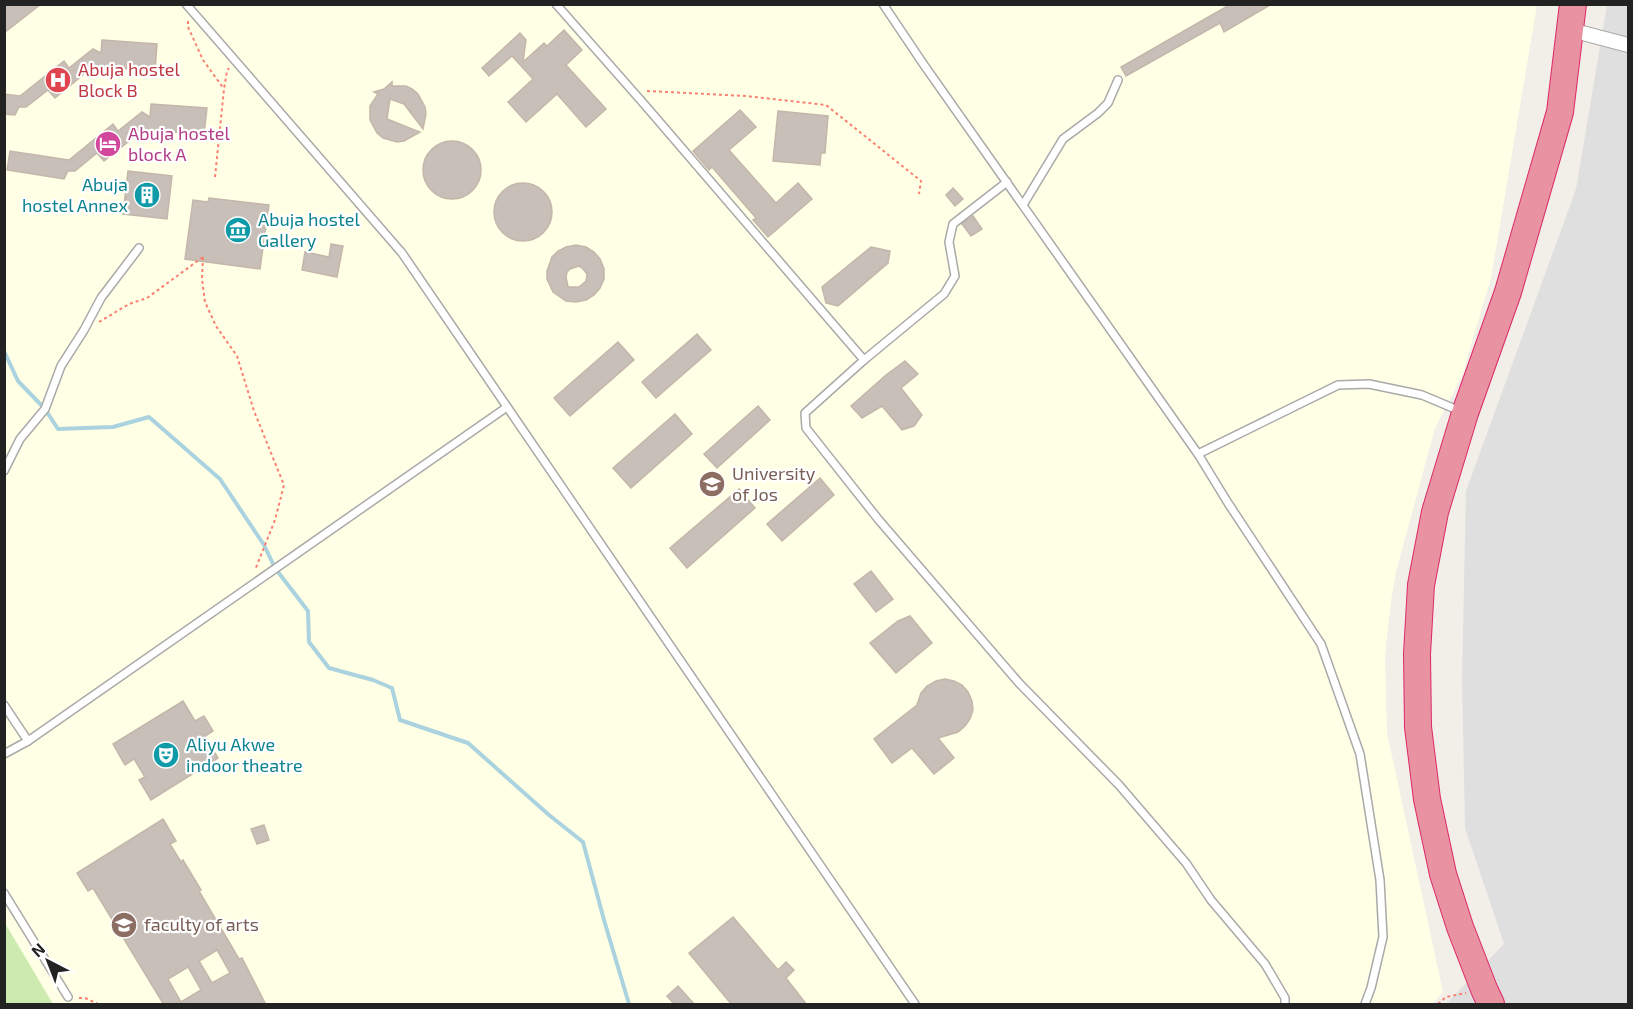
<svg xmlns="http://www.w3.org/2000/svg" width="1633" height="1009" viewBox="0 0 1633 1009" font-family="'Exo 2',sans-serif">
<style>
.residential{fill:#e0dfdf}
.education{fill:#ffffe5}
.grass{fill:#cdebb0}
.lines{fill:none;stroke-linecap:round;stroke-linejoin:round}
.stream{stroke:#aad3df;stroke-width:4}
.building{fill:#c7bfb8;stroke:#c4b6ab;stroke-width:1.5;fill-rule:evenodd}
.lane-casing{stroke:#a9a9a9;stroke-width:10}
.street-casing{stroke:#a9a9a9;stroke-width:16}
.highway-casing{stroke:#dc2a67;stroke-width:28}
.path{stroke:#fa8072;stroke-width:2;stroke-dasharray:3 3;stroke-linecap:butt}
.lane{stroke:#fff;stroke-width:7}
.street{stroke:#fff;stroke-width:14}
.highway{stroke:#e892a2;stroke-width:26}
.labels{text-anchor:middle;stroke-width:4.5;stroke-linejoin:round;paint-order:stroke}
.health-label{font-size:18px;fill:#be3a42;stroke:#fff;text-anchor:start}
.hotel-label{font-size:18px;fill:#b23c85;stroke:#fff;text-anchor:start}
.culture-label{font-size:18px;fill:#0d838f;stroke:#fff;text-anchor:start}
.education-label{font-size:18px;fill:#785e54;stroke:#fff;text-anchor:start}
</style>
<rect width="100%" height="100%" fill="#f2efe9"/>
<polygon class="residential" points="1607,5 1628,5 1628,1004 1446,1004 1504,944 1465,828 1462,679 1466,491 1576,189"/>
<polygon class="education" points="5,5 1537,5 1491,278 1462,376 1435,428 1396,572 1391,601 1385,656 1387,733 1443,992 1432,1004 5,1004"/>
<polygon class="grass" points="5,923 53,1004 5,1004"/>
<g class="lines">
<polyline class="stream" points="4,351 18,381 45,409 58,429 113,427 149,417 220,479 264,545 275,568 308,611 309,642 329,668 373,680 392,688 400,720 468,743 549,815 583,842 604,920 629,1004"/>
</g>
<g class="building">
<polygon points="4,4 41,4 4,33"/>
<polygon points="1231,4 1272,4 1224,32 1220,23 1126,76 1121,67"/>
<polygon points="564,30 582,50 566,65 606,109 586,127 557,94 526,122 508,102 533,79 512,56 489,76 482,68 520,33 526,40 523,62 544,43 547,46"/>
<polygon points="102,40 157,44 155,71 94,66 55,98 48,90 26,107 19,107 15,115 4,114 4,94 20,96 64,61 69,68 93,49 101,53"/>
<polygon points="392,82 392,86 406,86 412,89 418,94 425,107 426,114 423,129 404,104 390,99 387,119 420,132 404,141 397,142 383,138 377,133 370,120 370,106 378,94 374,92 384,89"/>
<polygon points="151,104 207,108 204,134 143,130 104,161 97,153 75,171 68,171 64,179 7,170 10,151 69,160 113,124 118,131 142,112 150,117"/>
<polygon points="740,110 756,127 729,150 776,203 798,183 812,199 768,237 753,220 756,218 712,167 709,170 693,151"/>
<polygon points="778,111 828,116 825,153 821,153 820,165 773,161"/>
<circle cx="452" cy="170" r="29"/>
<polygon points="128,171 172,176 167,219 123,214"/>
<circle cx="523" cy="212" r="29"/>
<polygon points="953,188 963,199 955,206 946,195"/>
<polygon points="209,198 269,205 260,269 185,259 193,200 208,202"/>
<polygon points="973,216 982,229 971,236 962,224"/>
<polygon points="331,244 343,246 337,277 302,270 305,252 329,257"/>
<path d="M576,245L586,247L594,252L600,259L604,269V279L600,288L594,295L586,300L576,302L566,301L553,292L547,279V271L552,257L558,251L566,247ZM579,266L583,269L587,274L586,281L579,287H568L566,277L567,272L570,269Z"/>
<polygon points="871,247 890,251 888,263 838,306 826,303 822,287"/>
<polygon points="697,334 711,350 656,398 642,382"/>
<polygon points="618,342 634,360 570,416 554,398"/>
<polygon points="905,361 918,374 901,388 922,415 914,426 902,430 882,406 862,418 851,406 886,375"/>
<polygon points="758,406 770,420 717,468 704,454"/>
<polygon points="675,414 692,434 631,488 613,468"/>
<polygon points="820,478 834,495 782,541 767,524"/>
<polygon points="739,489 755,508 687,568 670,548"/>
<polygon points="871,571 893,599 876,612 854,584"/>
<polygon points="910,616 932,643 896,673 870,643 898,621"/>
<polygon points="945,679 954,681 962,685 968,692 972,701 973,710 970,719 965,726 958,732 938,738 954,758 934,774 912,748 892,763 874,739 917,705 921,693 927,686 936,681"/>
<polygon points="183,701 195,721 204,716 213,731 205,736 218,758 151,800 139,780 145,777 134,759 125,765 113,744"/>
<path d="M163,819L176,841L170,844L181,862L183,860L201,890L199,891L239,959L242,958L266,1005H164L93,888L88,891L77,873ZM217,950L230,973L212,983L199,961ZM188,967L201,990L181,1002L168,979Z"/>
<polygon points="264,825 269,840 257,844 251,829"/>
<polygon points="733,917 778,970 786,962 794,970 786,978 807,1005 732,1005 689,953"/>
<polygon points="678,986 695,1005 675,1005 667,996"/>
</g>
<g class="lines">
<defs>
<g id="lane">
<polyline points="186,4 402,253 915,1004"/>
<polyline points="556,4 644,104 864,360"/>
<polyline points="883,4 924,65 1198,454 1228,503 1321,644 1360,754 1380,880 1383,937 1371,988 1365,1004"/>
<polyline points="1007,182 953,224 949,242 955,276 944,294 864,360 805,413 806,428 878,519 1019,683 1119,785 1186,863 1211,900 1265,964 1285,998 1285,1004"/>
<polyline points="1023,205 1063,139 1098,113 1108,103 1118,80"/>
<polyline points="1198,454 1338,385 1369,384 1422,395 1460,411"/>
<polyline points="4,471 20,439 45,409 61,366 84,330 101,298 139,248"/>
<polyline points="4,705 28,741"/>
<polyline points="4,754 28,741 507,407"/>
<polyline points="4,893 68,997"/>
</g>
<polyline id="street" points="1571,30 1628,45"/>
<polyline id="highway" points="1491,1004 1484,989 1460,927 1443,874 1427,799 1418,727 1417,654 1421,585 1435,512 1465,413 1508,292 1560,112 1573,4"/>
</defs>
<use href="#lane" class="lane-casing"/>
<use href="#street" class="street-casing"/>
<use href="#highway" class="highway-casing"/>
<g class="path">
<polyline points="188,21 188,27 203,60 224,89"/>
<polyline points="647,91 746,96 826,105 921,181 919,194"/>
<polyline points="215,177 224,89 227,71 229,68"/>
<polyline points="203,257 202,279 205,302 216,326 237,356 254,411 284,485 275,520 255,570"/>
<polyline points="99,322 129,304 147,298 203,257"/>
<polyline points="79,998 85,998 98,1004"/>
<polyline points="1438,1004 1446,997 1466,993"/>
</g>
<use href="#lane" class="lane"/>
<use href="#street" class="street"/>
<use href="#highway" class="highway"/>
</g>
<defs>
<symbol id="hospital-disc" viewBox="-11 -11 22 22"><circle r="9.5" fill="#e0444e" stroke="#fff"/><path d="M-5-5h3v3.5h4V-5h3V5h-3V1.5h-4V5h-3Z" fill="#fff"/></symbol>
<symbol id="hotel-disc" viewBox="-11 -11 22 22"><circle r="9.5" fill="#d1479c" stroke="#fff"/><path d="M-6-4.5h1.5V1H6V5H4.5V3h-9V5H-6ZM-4 0a1.8 1.8 0 1 1 3.6 0ZM.5 0V-2.5h3Q6-2.5 6 0Z" fill="#fff"/></symbol>
<symbol id="building-disc" viewBox="-11 -11 22 22"><circle r="9.5" fill="#0f9aa8" stroke="#fff"/><path d="M-4-6H4V6H1V3H-1V6H-4ZM-2.5-4.3h1.7v1.8h-1.7ZM.8-4.3h1.7v1.8H.8ZM-2.5-1h1.7V.8h-1.7ZM.8-1h1.7V.8H.8Z" fill="#fff"/></symbol>
<symbol id="museum-disc" viewBox="-11 -11 22 22"><circle r="9.5" fill="#0f9aa8" stroke="#fff"/><path d="M0-6L6-3V-2H-6V-3ZM-5-1h2V3h-2ZM-1-1h2V3h-2ZM3-1h2V3H3ZM-6 4H6V6H-6Z" fill="#fff"/></symbol>
<symbol id="university-disc" viewBox="-11 -11 22 22"><circle r="9.5" fill="#8d6e63" stroke="#fff"/><path d="M0-5L7-2L0 1L-7-2ZM-4 1L0 2.5L4 1V4Q0 6-4 4Z" fill="#fff"/></symbol>
<symbol id="theatre-disc" viewBox="-11 -11 22 22"><circle r="9.5" fill="#0f9aa8" stroke="#fff"/><path d="M-5-5.5Q0-4 5-5.5V0Q5 5 0 6Q-5 5-5 0ZM-3.3-2.5H-1v1.5H-3.3ZM1-2.5H3.3v1.5H1ZM-2.8 1Q0 5.5 2.8 1Z" fill="#fff"/></symbol>
</defs>
<g fill-rule="evenodd">
<use href="#hospital-disc" x="43" y="65" width="30" height="30"/>
<use href="#hotel-disc" x="93" y="129" width="30" height="30"/>
<use href="#building-disc" x="132" y="180" width="30" height="30"/>
<use href="#museum-disc" x="223" y="215" width="30" height="30"/>
<use href="#university-disc" x="697" y="469" width="30" height="30"/>
<use href="#theatre-disc" x="151" y="740" width="30" height="30"/>
<use href="#university-disc" x="109" y="910" width="30" height="30"/>
</g>
<g class="labels">
<g class="health-label">
<text x="78" y="76">Abuja hostel<tspan x="78" dy="21">Block B</tspan></text>
</g>
<g class="hotel-label">
<text x="128" y="140">Abuja hostel<tspan x="128" dy="21">block A</tspan></text>
</g>
<g class="culture-label">
<text x="128" y="191" text-anchor="end">Abuja<tspan x="128" dy="21">hostel Annex</tspan></text>
<text x="258" y="226">Abuja hostel<tspan x="258" dy="21">Gallery</tspan></text>
<text x="186" y="751">Aliyu Akwe<tspan x="186" dy="21">indoor theatre</tspan></text>
</g>
<g class="education-label">
<text x="732" y="480">University<tspan x="732" dy="21">of Jos</tspan></text>
<text x="144" y="931">faculty of arts</text>
</g>
</g>
<rect width="1633" height="1009" fill="none" stroke="#222222" stroke-width="12"/>
<g transform="translate(48 961) rotate(318)" stroke="#ffffff" stroke-width="4.5" paint-order="stroke">
<path d="M0-4.5L10 22L0 15L-10 22Z" fill="#222222"/>
<text y="-9" font-size="16" font-weight="bold" text-anchor="middle" fill="#222222">N</text>
</g>
</svg>
